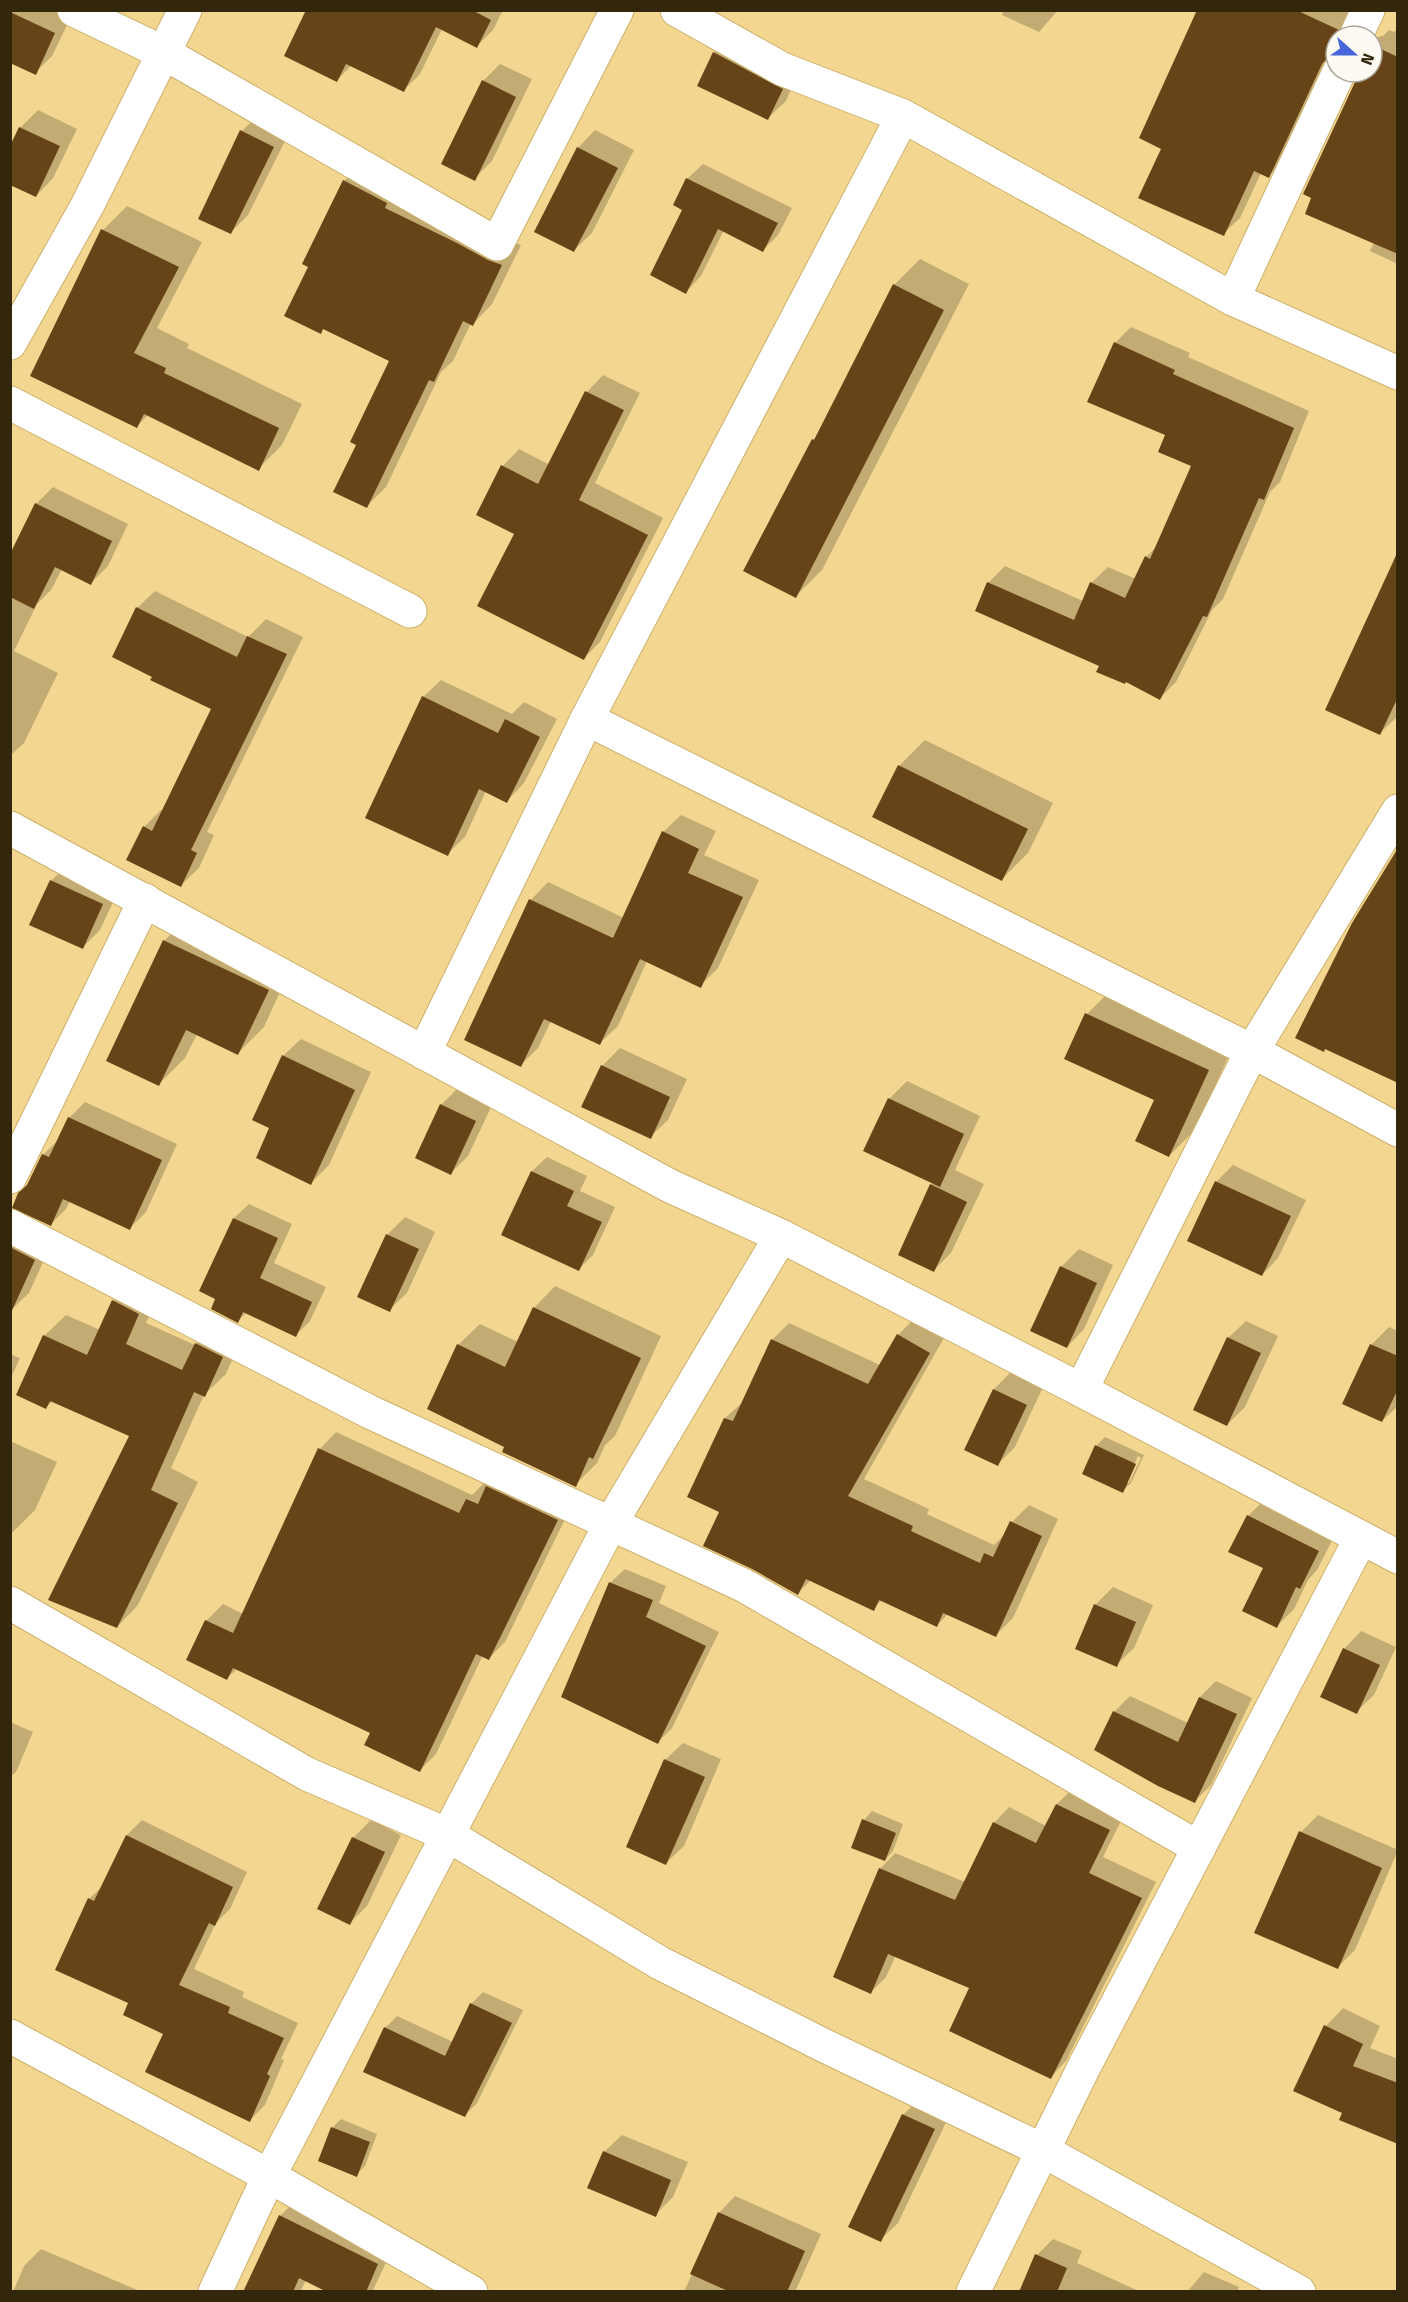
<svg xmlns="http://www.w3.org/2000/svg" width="1408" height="2302" viewBox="0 0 1408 2302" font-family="'Fira Sans',sans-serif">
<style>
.shadow{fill:#0003;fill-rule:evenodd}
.building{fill:#674418}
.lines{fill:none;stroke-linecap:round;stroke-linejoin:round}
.minor-casing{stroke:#cbb06a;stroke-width:35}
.minor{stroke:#fff;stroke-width:33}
</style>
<rect width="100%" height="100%" fill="#f3d790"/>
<g class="shadow">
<polygon points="10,10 58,10 71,17 52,56 35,73 10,61"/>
<polygon points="308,10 503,10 493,30 477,46 442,29 420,74 404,90 352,65 337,80"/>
<polygon points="1004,10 1058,10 1039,32 1002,15"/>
<polygon points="1209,10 1347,10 1354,14 1363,36 1336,36 1336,52 1285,160 1268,176 1261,173 1240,218 1223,234 1163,148"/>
<polygon points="1397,29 1398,30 1398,264 1370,251 1374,243 1313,197 1359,72 1372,72 1372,38 1383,36 1389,30 1394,32"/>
<polygon points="732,35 799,71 786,101 768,118 699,85 714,53"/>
<polygon points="500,64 532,79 492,161 474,179 483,81"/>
<polygon points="38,110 77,129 53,178 36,196 20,128"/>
<polygon points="259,114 291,129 248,215 231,232 242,131"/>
<polygon points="595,130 634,150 592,233 574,250 578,148"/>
<polygon points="364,162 508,241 521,245 492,304 473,324 471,323 453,361 441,372 386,487 367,506 358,444 391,360 325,328 320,332 310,267 344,181"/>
<polygon points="703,164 792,208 778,235 763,250 724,230 701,276 686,292 684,209 687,179"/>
<polygon points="127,206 202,242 157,328 189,344 187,348 302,404 282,445 258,469 148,415 137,426 103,230"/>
<polygon points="920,259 969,284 822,570 796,596 813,440 818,435 894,285"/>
<polygon points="1131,327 1190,353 1188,357 1309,411 1280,482 1270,492 1223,599 1212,610 1176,682 1160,698 1101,665 988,583 1005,566 1083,601 1091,583 1108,567 1136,579 1146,557 1158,545 1193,465 1167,434 1115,343"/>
<polygon points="603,375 640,393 595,483 663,518 600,642 584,658 516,533 503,466 519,449 550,465 587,392"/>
<polygon points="53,487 128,524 108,566 91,583 62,569 51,590 37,604 14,651 58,673 24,743 10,756 10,557 36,504"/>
<polygon points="1398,568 1398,716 1380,733"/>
<polygon points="155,591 248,637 266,619 303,637 207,832 214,835 199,868 181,885 144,827 161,810 163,811 213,708 154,677 137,608"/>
<polygon points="441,680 512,714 524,702 557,719 524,783 507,801 486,791 465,837 447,854 423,697"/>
<polygon points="925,740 1053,803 1028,853 1002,879 899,766"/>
<polygon points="681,815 716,831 704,855 759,880 718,968 700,986 647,961 618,1026 600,1043 551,1021 538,1048 521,1065 466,1039 531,900 548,882 624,918 663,832"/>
<polygon points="68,864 120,887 100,930 83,947 51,881"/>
<polygon points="190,915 293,963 264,1027 238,1053 197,1034 185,1058 159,1084 164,941"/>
<polygon points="1113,988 1234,1044 1195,1130 1169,1156 1156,1100 1087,1014"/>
<polygon points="301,1039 371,1072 329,1165 311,1183 271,1128 283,1056"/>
<polygon points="620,1048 687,1079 668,1120 650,1137 602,1066"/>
<polygon points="907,1081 980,1116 955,1170 984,1184 951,1253 934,1270 931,1185 934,1182 889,1099"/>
<polygon points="459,1087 493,1103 468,1156 451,1173 441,1105"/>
<polygon points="85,1102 177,1144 146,1212 130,1228 70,1201 66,1209 51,1224 28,1186 43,1155 59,1139 69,1118"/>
<polygon points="547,1157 587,1176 580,1191 615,1207 593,1255 578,1270 503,1234 532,1171"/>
<polygon points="1233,1165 1306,1200 1278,1258 1262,1275 1189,1241 1216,1182"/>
<polygon points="249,1204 292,1224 274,1263 326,1287 310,1321 296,1335 247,1312 238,1321 217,1298 201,1290 234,1218"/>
<polygon points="405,1217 435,1232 407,1293 389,1310 387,1235"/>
<polygon points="10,1229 52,1242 29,1293 11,1310"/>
<polygon points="1079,1249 1113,1265 1084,1329 1067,1347 1061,1267"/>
<polygon points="135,1279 160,1292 146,1323 195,1345 218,1322 243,1335 226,1374 204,1395 171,1468 198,1482 138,1605 117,1627 131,1436 53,1401 46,1407 44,1336 66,1315 100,1330 113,1301"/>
<polygon points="555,1286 661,1336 615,1436 605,1445 597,1463 575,1485 506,1447 458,1345 480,1324 518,1342 534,1308"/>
<polygon points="915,1318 945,1336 864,1479 929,1509 927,1514 994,1545 1003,1536 1012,1522 1029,1505 1058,1519 1013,1618 996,1635 948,1614 936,1626 882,1600 873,1609 811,1580 798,1593 721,1511 689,1497 725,1418 743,1402 772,1340 789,1323 880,1365 898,1335"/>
<polygon points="1246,1321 1278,1336 1245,1407 1227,1425 1228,1338"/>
<polygon points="1389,1327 1398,1331 1398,1406 1382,1421 1344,1403 1372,1344"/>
<polygon points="10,1354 20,1358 10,1380"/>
<polygon points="1011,1372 1043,1387 1015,1447 998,1464 994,1389"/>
<polygon points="336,1432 472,1495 484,1483 573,1503 505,1642 489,1658 483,1655 436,1754 420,1770 372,1732 237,1669 227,1678 206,1621 223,1604 243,1614 320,1449"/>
<path d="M1105,1437L1144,1455L1131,1483L1122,1491L1084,1473L1097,1445ZM1138,1456L1141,1458L1129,1483H1126Z"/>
<polygon points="10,1441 57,1462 35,1510 10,1535"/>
<polygon points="1266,1498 1336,1533 1317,1570 1308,1580 1294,1609 1277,1626 1265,1568 1248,1516"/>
<polygon points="625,1569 666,1586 659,1603 719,1632 672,1728 658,1742 610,1583"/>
<polygon points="1113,1587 1153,1605 1134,1648 1116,1665 1095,1605"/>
<polygon points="1361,1631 1396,1647 1374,1695 1356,1712 1344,1649"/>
<polygon points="1216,1681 1252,1698 1211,1785 1195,1801 1114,1712 1130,1696 1188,1723 1200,1697"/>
<polygon points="10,1722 33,1732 16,1772 10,1777"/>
<polygon points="683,1743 721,1759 684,1846 666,1863 665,1760"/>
<polygon points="1072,1789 1124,1815 1103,1857 1156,1882 1066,2061 1051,2077 971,1987 896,1955 886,1977 871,1992 880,1869 895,1853 965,1882 994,1823 1009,1807 1046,1826 1057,1804"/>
<polygon points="872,1811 903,1824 893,1851 885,1860 864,1820"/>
<polygon points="1318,1815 1398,1850 1355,1950 1337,1968 1301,1832"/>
<polygon points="142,1820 247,1872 230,1909 216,1923 194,1969 244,1992 242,1997 298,2023 281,2059 284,2060 265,2105 249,2121 218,2107 220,2105 165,2033 130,2003 89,1899 103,1886 127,1835"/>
<polygon points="371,1820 401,1835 367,1906 350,1923 353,1838"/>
<polygon points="483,1992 523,2010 477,2103 465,2115 385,2028 397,2016 453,2042 471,2004"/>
<polygon points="1343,2008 1380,2026 1370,2048 1398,2059 1398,2142 1344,2112 1326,2026"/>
<polygon points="921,2097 951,2112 898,2223 880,2240 903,2115"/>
<polygon points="341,2119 377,2134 365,2166 356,2175 320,2160 333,2127"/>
<polygon points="622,2135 688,2162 673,2197 655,2215 604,2152"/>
<polygon points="735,2196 821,2234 795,2292 684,2292 719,2213"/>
<polygon points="296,2200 393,2248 372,2292 330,2292 306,2280 300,2292 245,2292 280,2216"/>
<polygon points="1053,2239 1082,2251 1077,2263 1141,2292 1021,2292 1037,2255"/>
<polygon points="41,2249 142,2292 13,2292 24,2266"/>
<polygon points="1204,2272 1239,2287 1237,2292 1187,2292"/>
</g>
<g class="building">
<polygon points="306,10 472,10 491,20 477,48 436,27 404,92 346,64 337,82 284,56"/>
<polygon points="1197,10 1296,10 1339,30 1336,36 1336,54 1328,57 1322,64 1269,178 1254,171 1224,236 1138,198 1161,149 1139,138"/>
<polygon points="10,12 55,33 36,75 10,63"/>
<polygon points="1372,45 1398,57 1398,254 1305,214 1311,198 1303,194 1356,80 1357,72 1372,72"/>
<polygon points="713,52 783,89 768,120 697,86"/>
<polygon points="482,80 516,97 475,181 441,164"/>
<polygon points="19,127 60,146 36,197 10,185 10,146"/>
<polygon points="240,130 274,147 231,234 198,219"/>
<polygon points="577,147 618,168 574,252 534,232"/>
<polygon points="686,178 778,223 763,252 718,229 686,294 650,275 682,210 673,205"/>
<polygon points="343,180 387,203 385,208 457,243 488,260 502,265 473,326 463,321 434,382 429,380 367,508 333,492 356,445 350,442 389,361 323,329 321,334 284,316 308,267 302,264"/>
<polygon points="101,229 179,267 134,353 166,368 164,373 279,428 259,471 144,414 137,428 30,376"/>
<polygon points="893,284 944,310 796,598 743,571 812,439 814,440"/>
<polygon points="1114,342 1175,370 1173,374 1294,428 1264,500 1259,498 1207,617 1203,616 1160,700 1126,682 1125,684 1096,672 1099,666 975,611 987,582 1074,620 1090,582 1125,598 1145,556 1150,559 1191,466 1158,452 1165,435 1087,402"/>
<polygon points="585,391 624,410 579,500 648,535 584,660 477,606 514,534 476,515 501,465 538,484"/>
<polygon points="35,503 112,541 91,585 55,567 34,609 10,597 10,554"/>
<polygon points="1398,551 1398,697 1380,735 1325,710"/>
<polygon points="136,607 237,657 247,636 287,654 191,850 197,853 181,887 126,860 143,826 152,831 211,709 150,680 152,677 112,657"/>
<polygon points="422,696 498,733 505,719 540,737 507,803 479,789 448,856 365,818"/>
<polygon points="898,765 1028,829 1002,881 872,817"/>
<polygon points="662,831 699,849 688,873 743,897 701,988 640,959 600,1045 544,1019 521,1067 464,1040 529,899 613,938"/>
<polygon points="1398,848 1398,1083 1325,1049 1324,1052 1295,1038 1352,923"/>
<polygon points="50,880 103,904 83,949 29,925"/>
<polygon points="163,940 269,990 238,1055 186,1030 159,1086 106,1061"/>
<polygon points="1085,1013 1209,1070 1169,1157 1135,1141 1154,1100 1064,1059"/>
<polygon points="282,1055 355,1090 311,1185 256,1158 269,1128 252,1120"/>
<polygon points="601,1065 670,1097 651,1139 581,1107"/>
<polygon points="888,1098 964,1134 940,1187 863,1151"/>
<polygon points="440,1104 476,1121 451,1175 415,1158"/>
<polygon points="68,1117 162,1160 130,1230 63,1199 51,1226 12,1208 18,1193 27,1185 42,1154 49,1157"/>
<polygon points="531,1171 574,1191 567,1206 602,1222 579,1271 501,1235"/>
<polygon points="1215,1181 1291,1216 1262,1276 1187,1241"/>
<polygon points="930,1184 967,1202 934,1272 898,1255"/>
<polygon points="233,1218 278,1238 260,1278 312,1302 296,1337 243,1312 238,1323 211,1309 215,1299 199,1291"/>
<polygon points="386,1234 419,1249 390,1312 357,1297"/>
<polygon points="10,1247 35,1260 10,1315"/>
<polygon points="1060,1266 1097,1283 1067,1348 1030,1331"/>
<polygon points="112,1300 139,1314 126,1344 182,1370 195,1343 223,1357 205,1397 194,1392 151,1490 178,1503 117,1628 48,1600 129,1436 50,1401 46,1409 16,1395 43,1335 87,1355"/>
<polygon points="533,1307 641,1358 593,1459 589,1457 576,1487 502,1452 504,1447 427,1409 457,1344 505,1367"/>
<polygon points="897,1334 930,1353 848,1496 913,1526 911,1531 980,1563 984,1553 993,1557 1010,1521 1042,1536 996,1637 943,1613 937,1627 879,1600 874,1611 806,1579 798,1595 752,1569 703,1546 719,1512 687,1497 724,1418 733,1421 771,1339 868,1384"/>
<polygon points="1227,1337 1261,1353 1227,1426 1193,1410"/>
<polygon points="1370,1344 1398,1356 1398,1389 1382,1422 1342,1404"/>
<polygon points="993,1389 1027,1405 998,1466 964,1450"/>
<polygon points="1095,1445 1136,1464 1123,1493 1082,1474"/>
<polygon points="318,1448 459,1513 466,1499 478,1504 486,1486 558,1520 489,1660 476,1654 420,1772 364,1745 370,1733 233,1668 227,1680 186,1660 205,1620 233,1633"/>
<polygon points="1247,1515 1319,1551 1300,1589 1296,1587 1277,1628 1242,1611 1263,1568 1228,1552"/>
<polygon points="609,1582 653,1600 646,1617 706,1646 658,1744 561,1697"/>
<polygon points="1094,1604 1136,1622 1117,1667 1075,1649"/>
<polygon points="1343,1648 1380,1665 1357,1714 1320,1697"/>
<polygon points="1199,1697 1237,1714 1195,1803 1158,1786 1094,1750 1113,1711 1178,1742"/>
<polygon points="664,1759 705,1777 666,1865 626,1847"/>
<polygon points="1056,1804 1110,1830 1089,1873 1142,1898 1051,2079 949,2031 969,1988 888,1954 871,1994 833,1977 879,1868 955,1900 993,1822 1036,1843"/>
<polygon points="862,1819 896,1833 885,1861 851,1848"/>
<polygon points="1299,1831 1382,1868 1338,1969 1254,1933"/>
<polygon points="126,1835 233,1887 215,1926 209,1923 179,1985 230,2007 228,2013 284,2038 267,2074 270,2076 250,2122 145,2072 163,2034 123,2015 128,2003 55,1970 88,1898 94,1901"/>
<polygon points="352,1837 385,1852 350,1925 317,1909"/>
<polygon points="470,2003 512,2023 465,2117 363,2072 384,2027 445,2056"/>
<polygon points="1324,2025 1363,2044 1353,2066 1398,2083 1398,2144 1339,2120 1342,2113 1293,2091"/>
<polygon points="902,2114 935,2129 881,2242 848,2227"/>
<polygon points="331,2127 370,2142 357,2177 318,2161"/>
<polygon points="603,2151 671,2180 656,2217 587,2188"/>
<polygon points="718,2212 805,2251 787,2292 730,2292 690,2274"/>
<polygon points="279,2215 378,2264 366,2292 327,2292 299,2278 293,2292 243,2292"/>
<polygon points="1035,2254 1067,2268 1057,2292 1019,2292"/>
</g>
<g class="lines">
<defs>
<g id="minor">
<polyline points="74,10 164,53 497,244 617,10"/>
<polyline points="677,10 782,69 903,116 1233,299 1398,373"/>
<polyline points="1356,36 1368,10"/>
<polyline points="1233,299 1339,72"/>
<polyline points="10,343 87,206 185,10"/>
<polyline points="10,403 410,611"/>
<polyline points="587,719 1252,1051 1398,1130"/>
<polyline points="10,828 670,1186 781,1236 1081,1390 1398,1557"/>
<polyline points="424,1053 587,719 903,116"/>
<polyline points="10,1177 145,900"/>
<polyline points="10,1226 370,1412 743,1585 1199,1848"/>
<polyline points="1081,1390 1252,1051 1398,811"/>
<polyline points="10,1603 307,1774 448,1835 660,1963 823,2045 1042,2150 1299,2292"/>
<polyline points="10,2036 269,2176 471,2292"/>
<polyline points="215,2292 269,2176 611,1523 781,1236"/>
<polyline points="973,2292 1085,2065 1361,1538"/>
</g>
</defs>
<use href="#minor" class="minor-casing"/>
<use href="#minor" class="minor"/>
</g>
<rect width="1408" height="2302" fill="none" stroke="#32270a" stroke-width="24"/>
<g transform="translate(1354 54) rotate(111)"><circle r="28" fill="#fdfaf3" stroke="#aca696" stroke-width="1.5"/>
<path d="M0-4.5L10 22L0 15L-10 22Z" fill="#4766d9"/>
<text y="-9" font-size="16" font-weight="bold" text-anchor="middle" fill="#32270a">N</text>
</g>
</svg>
